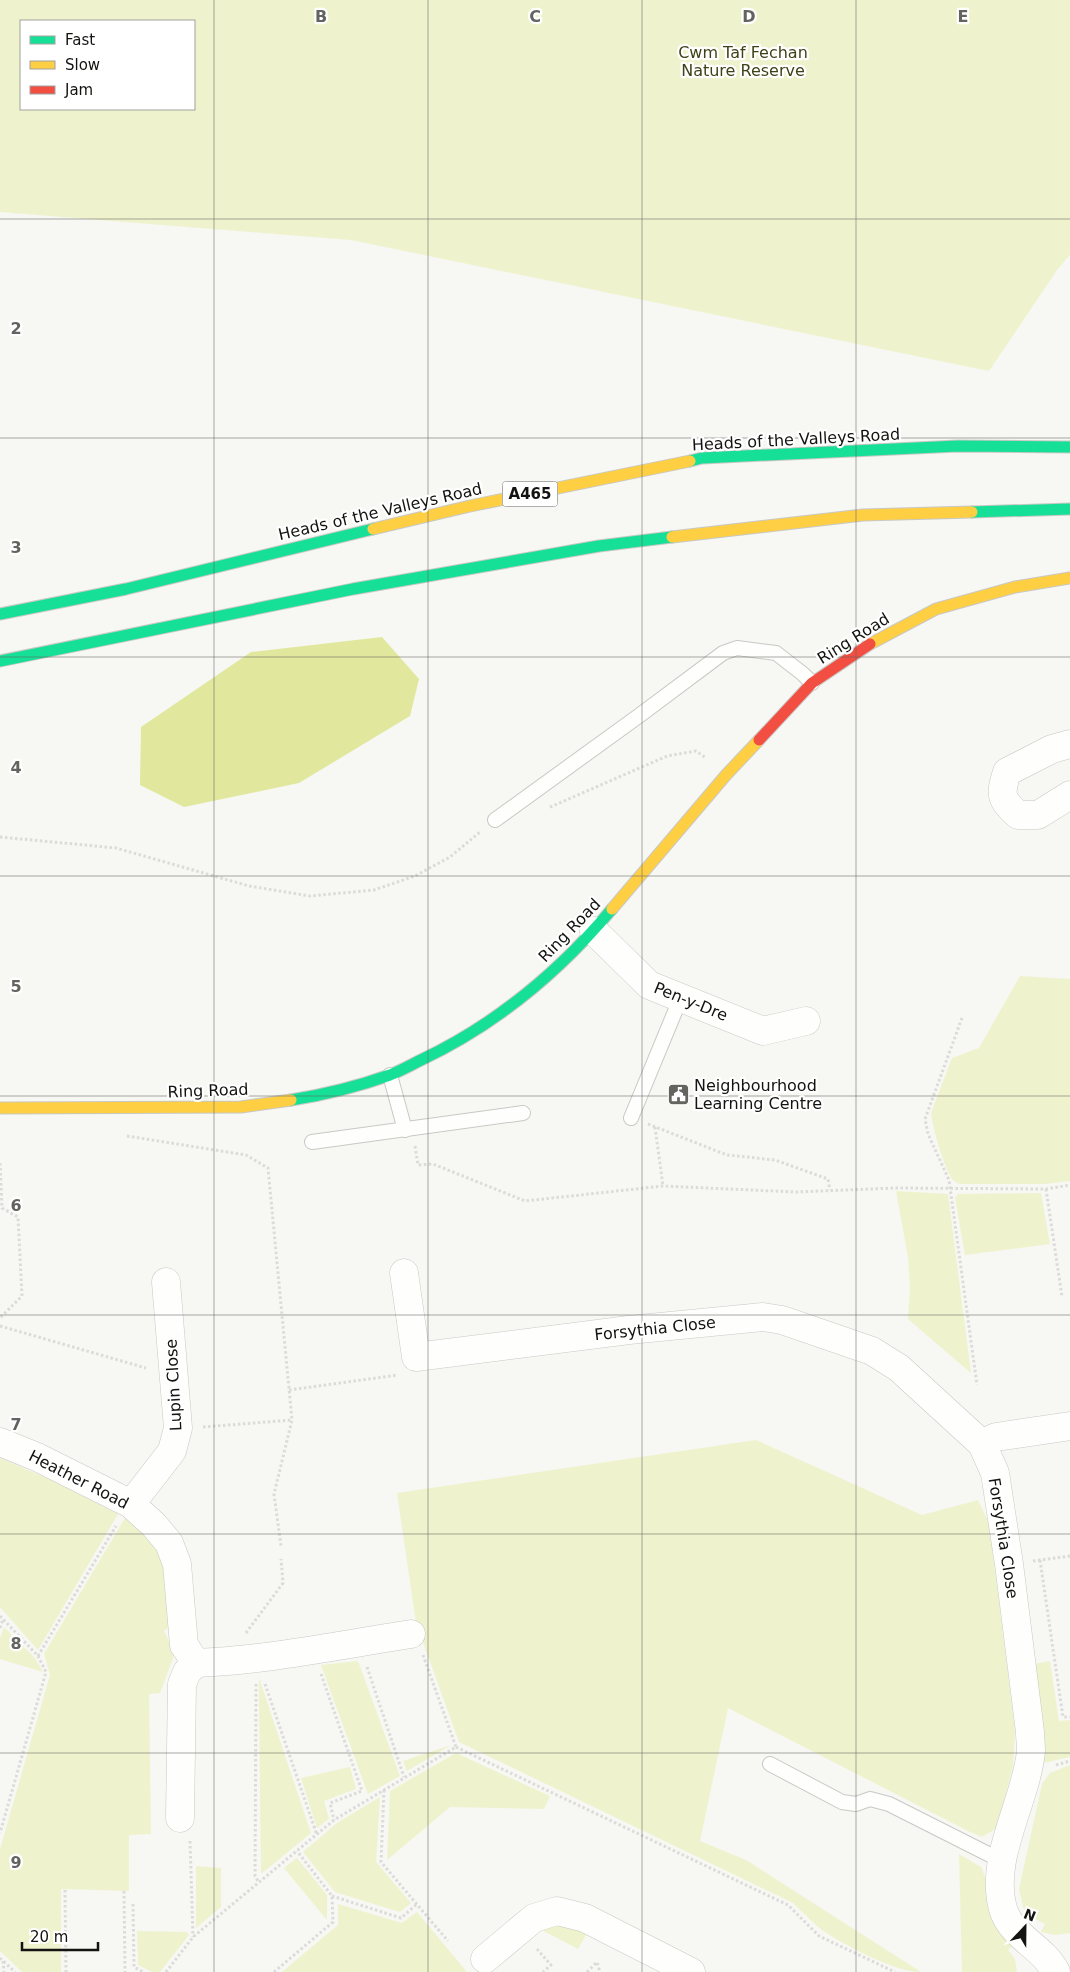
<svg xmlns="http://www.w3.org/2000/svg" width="1070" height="1972" viewBox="0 0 1070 1972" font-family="'DejaVu Sans',sans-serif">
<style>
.green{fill:#eff3cd;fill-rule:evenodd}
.water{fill:#e1e89e}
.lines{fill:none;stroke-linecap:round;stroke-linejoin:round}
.lane-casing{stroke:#c8c8c5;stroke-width:16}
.street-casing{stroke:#c8c8c5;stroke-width:29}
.fast-casing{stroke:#c8c8c5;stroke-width:13}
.slow-casing{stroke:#c8c8c5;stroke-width:13}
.jam-casing{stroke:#c8c8c5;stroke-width:13}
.path{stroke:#dbdbda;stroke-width:3;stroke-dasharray:2.5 2.5;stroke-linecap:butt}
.lane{stroke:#fefefd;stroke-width:14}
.street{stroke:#fefefd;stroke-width:28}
.fast{stroke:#16e098;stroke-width:11}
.slow{stroke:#ffcf43;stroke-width:11}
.jam{stroke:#f24e42;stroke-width:11}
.grid{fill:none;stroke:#636360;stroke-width:1;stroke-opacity:0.55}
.labels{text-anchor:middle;stroke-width:4.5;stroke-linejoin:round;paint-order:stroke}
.shield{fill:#fff;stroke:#5a5a58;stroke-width:1}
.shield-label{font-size:15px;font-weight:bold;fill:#131311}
.park-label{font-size:16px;fill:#3f4217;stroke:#fff}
.street-label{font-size:16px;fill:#131311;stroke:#fff}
.poi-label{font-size:16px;fill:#131311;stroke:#fff;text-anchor:start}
.grid-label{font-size:16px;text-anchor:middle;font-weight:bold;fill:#636360;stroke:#fff;stroke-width:4.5;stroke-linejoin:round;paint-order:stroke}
</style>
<rect width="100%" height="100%" fill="#f7f7f3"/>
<g class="green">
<path d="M0,0H1070V255L1057,270L989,371L351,240L0,212ZM21,21H194V109H21Z"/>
<path d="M1020,976L1070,979V1181L1045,1184H960C959,1184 954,1181 953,1180C945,1171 932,1126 931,1113L952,1058L979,1048Z"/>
<polygon points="896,1191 948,1194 971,1373 908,1319 910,1287 908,1257"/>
<polygon points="1041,1193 1050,1244 965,1255 955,1198 958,1194"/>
<path d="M756,1440L922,1515L978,1500L989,1523L1015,1730L1013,1766L997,1828L982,1837L970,1832L728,1708L700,1841L746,1860L921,1972C895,1972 851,1948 828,1934C815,1926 804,1913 793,1903L459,1742L416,1623L397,1493Z"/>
<polygon points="0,1458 51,1480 118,1514 38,1650 0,1607"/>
<polygon points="125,1518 154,1537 167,1557 169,1627 164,1631 175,1653 160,1693 149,1694 151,1834 129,1835 129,1891 61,1889 61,1972 22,1972 0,1951 0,1849 50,1675 44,1654"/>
<polygon points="4,1627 35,1658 43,1672 0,1659 0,1639"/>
<polygon points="358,1661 400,1776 368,1794 321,1665"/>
<polygon points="1050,1661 1059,1721 1070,1720 1070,1757 1039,1764 1034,1664"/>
<polygon points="259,1678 311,1833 261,1874 259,1705"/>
<polygon points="451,1745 407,1771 403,1761"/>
<polygon points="456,1753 550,1796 544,1809 450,1807 387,1860 390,1791"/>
<polygon points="1070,1765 1070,1933 1055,1935 1041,1932 1045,1924 1033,1918 1023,1907 1019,1889 1042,1784 1050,1773"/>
<polygon points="350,1767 356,1789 324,1801 329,1819 317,1828 301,1778"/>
<polygon points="380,1797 376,1862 411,1903 400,1912 335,1892 303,1852 337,1823"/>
<polygon points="959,1854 981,1867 1013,1945 1008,1950 1015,1959 1017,1972 962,1972"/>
<polygon points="297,1858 327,1895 327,1920 284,1868"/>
<polygon points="196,1866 221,1868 221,1907 196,1928"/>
<polygon points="338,1904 402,1923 417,1912 467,1972 282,1972 338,1925"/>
<polygon points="553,1925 567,1925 587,1933 578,1949 540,1929"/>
<polygon points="137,1931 187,1932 189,1935 160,1972 152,1972 138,1965"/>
</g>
<polygon class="water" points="382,637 419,679 410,716 299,783 184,807 140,785 141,727 251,652"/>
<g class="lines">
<defs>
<g id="lane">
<polyline points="495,820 640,715 723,653 737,648 776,653 803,674 812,683"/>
<polyline points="390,1075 405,1130"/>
<polyline points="631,1118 681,997"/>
<polyline points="312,1142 523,1113"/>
<polyline points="770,1764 842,1802 856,1804 870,1799 889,1804 1002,1861"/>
</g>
<g id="street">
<path d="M1070,744L1052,749L1007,772C1000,794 1000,799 1018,815H1038L1070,795"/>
<polyline points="594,931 649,985 763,1031 806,1021"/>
<path d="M404,1273L416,1357L629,1330L763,1317L782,1320L872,1351L899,1368L982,1444L995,1473L1009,1564L1030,1732C1030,1738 1031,1745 1031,1751C1026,1803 987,1860 1004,1912C1014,1938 1044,1948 1056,1972"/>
<path d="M0,1442L37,1457L131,1504L154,1525L169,1543L177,1564L184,1645L196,1663C268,1660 340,1645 411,1634"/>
<polyline points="982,1444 996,1437 1070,1426"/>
<polyline points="131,1504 172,1451 178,1428 166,1282"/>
<polyline points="180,1818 182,1684 187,1672 196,1663"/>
<polyline points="485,1959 534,1918 557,1911 585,1918 691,1972"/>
</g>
<g id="fast">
<polyline points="690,461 702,458 958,446 1070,447"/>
<polyline points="972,512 1070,509"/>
<polyline points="0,614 126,589 373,529"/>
<polyline points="0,661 353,589 599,546 672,537"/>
<path d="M291,1100C323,1095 359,1086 390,1075C400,1071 411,1065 421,1060C495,1025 559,972 612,909"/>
</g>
<g id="slow">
<polyline points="373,529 470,506 690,461"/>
<polyline points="672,537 863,515 972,512"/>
<polyline points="870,644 936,609 1015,587 1070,578"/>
<polyline points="612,909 726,775 759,740"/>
<polyline points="0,1108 241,1107 291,1100"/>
</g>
<polyline id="jam" points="759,740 812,683 870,644"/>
</defs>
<use href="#lane" class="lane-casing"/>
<use href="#street" class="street-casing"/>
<use href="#fast" class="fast-casing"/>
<use href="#slow" class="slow-casing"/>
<use href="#jam" class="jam-casing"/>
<g class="path">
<polyline points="550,807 667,756 696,751 706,758"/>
<polyline points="0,837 116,848 249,886 310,896 374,890 415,876 450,857 480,832"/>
<polyline points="962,1018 925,1119 928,1134 949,1180 977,1385"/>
<polyline points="648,1124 727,1155 775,1160 828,1179 830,1190"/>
<polyline points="655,1127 663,1186"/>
<polyline points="127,1136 246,1155 268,1168 292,1420 274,1494 281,1546"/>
<polyline points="415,1146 418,1165 433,1164 525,1201 663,1186 796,1192 895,1188 1046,1189 1070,1185"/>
<polyline points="0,1163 2,1208 18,1217 22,1296 0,1318"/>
<polyline points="1046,1189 1062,1297"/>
<polyline points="0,1326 146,1368"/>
<polyline points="289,1390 398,1375"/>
<polyline points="203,1427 292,1420"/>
<polyline points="1040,1560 1063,1717 1070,1717"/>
<polyline points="1033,1561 1070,1556"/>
<polyline points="0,1616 38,1656 46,1672 0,1833"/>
<polyline points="0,1628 3,1619"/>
<polyline points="246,1633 283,1583 281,1559"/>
<polyline points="38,1656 116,1526"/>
<polyline points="367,1667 404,1777"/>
<polyline points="321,1674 362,1791 330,1803 334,1820"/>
<polyline points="256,1684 255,1876 259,1883"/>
<polyline points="265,1684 317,1835"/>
<polyline points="456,1747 788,1905 819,1936 895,1972"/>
<polyline points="1056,1765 1070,1761"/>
<polyline points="384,1790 381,1862 448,1941"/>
<polyline points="190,1841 193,1937"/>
<polyline points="65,1890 66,1972"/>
<polyline points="124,1891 125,1972"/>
<polyline points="332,1896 401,1918 417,1904"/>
<polyline points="133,1904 134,1967 143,1972"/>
<polyline points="537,1949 551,1965 543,1972"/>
<polyline points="0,1958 15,1972"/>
<polyline points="3,1961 4,1972"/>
<polyline points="166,1972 193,1937 334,1820 456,1747 423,1655"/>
<polyline points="274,1972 333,1922 332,1896 297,1851"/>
<polyline points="587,1972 597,1962 600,1972"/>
</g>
<use href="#lane" class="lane"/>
<use href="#street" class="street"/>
<use href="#fast" class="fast"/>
<use href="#slow" class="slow"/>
<use href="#jam" class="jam"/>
</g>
<path class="grid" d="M214,0V1972M428,0V1972M642,0V1972M856,0V1972M0,219H1070M0,438H1070M0,657H1070M0,876H1070M0,1096H1070M0,1315H1070M0,1534H1070M0,1753H1070"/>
<defs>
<symbol id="civic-square" viewBox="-11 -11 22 22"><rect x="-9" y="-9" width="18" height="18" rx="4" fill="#636360" stroke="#fff"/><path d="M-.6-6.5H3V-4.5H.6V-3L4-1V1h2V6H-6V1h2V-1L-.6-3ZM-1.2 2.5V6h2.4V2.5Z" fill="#fff"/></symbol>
</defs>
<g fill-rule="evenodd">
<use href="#civic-square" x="666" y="1082" width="25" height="25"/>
</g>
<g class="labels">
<rect class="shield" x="502.5" y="481.5" width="55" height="25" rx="4"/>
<g class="shield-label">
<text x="530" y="499">A465</text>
</g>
<g class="park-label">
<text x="743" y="58">Cwm Taf Fechan<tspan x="743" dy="18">Nature Reserve</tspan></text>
</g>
<g class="street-label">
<text transform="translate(796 439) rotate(-3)" y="6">Heads of the Valleys Road</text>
<text transform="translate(380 511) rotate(-13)" y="6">Heads of the Valleys Road</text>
<text transform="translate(853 638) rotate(-32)" y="6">Ring Road</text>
<text transform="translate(569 930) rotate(-46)" y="6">Ring Road</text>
<text transform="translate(691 1001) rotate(22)" y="6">Pen-y-Dre</text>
<text transform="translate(208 1090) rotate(-2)" y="6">Ring Road</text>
<text transform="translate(655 1328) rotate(-6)" y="6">Forsythia Close</text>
<text transform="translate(173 1385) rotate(-93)" y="6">Lupin Close</text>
<text transform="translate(79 1479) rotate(27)" y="6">Heather Road</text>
<text transform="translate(1004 1538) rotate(81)" y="6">Forsythia Close</text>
</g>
<g class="poi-label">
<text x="694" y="1091">Neighbourhood<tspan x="694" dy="18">Learning Centre</tspan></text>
</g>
</g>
<g class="grid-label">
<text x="321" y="22">B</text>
<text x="535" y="22">C</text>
<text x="749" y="22">D</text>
<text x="963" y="22">E</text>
<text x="16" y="334">2</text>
<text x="16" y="553">3</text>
<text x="16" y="773">4</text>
<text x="16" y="992">5</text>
<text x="16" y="1211">6</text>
<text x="16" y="1430">7</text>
<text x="16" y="1649">8</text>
<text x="16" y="1868">9</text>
</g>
<rect x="20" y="20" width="175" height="90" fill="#ffffff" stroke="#a1a1a0"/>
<rect x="30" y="36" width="25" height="8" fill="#16e098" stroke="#a1a1a0"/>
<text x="65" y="45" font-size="15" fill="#131311">Fast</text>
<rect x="30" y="61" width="25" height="8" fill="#ffcf43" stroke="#a1a1a0"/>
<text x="65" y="70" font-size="15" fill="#131311">Slow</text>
<rect x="30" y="86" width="25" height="8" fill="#f24e42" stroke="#a1a1a0"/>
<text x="65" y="95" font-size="15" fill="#131311">Jam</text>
<g transform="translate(1025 1927) rotate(22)" stroke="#ffffff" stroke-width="4" paint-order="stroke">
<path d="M0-4L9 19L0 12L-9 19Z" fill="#131311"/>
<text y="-8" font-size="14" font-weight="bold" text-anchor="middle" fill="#131311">N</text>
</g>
<path d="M22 1942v8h76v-8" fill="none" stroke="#131311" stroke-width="2.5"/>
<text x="30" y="1942" font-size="15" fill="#131311" stroke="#ffffff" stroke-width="4" paint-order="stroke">20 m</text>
</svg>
